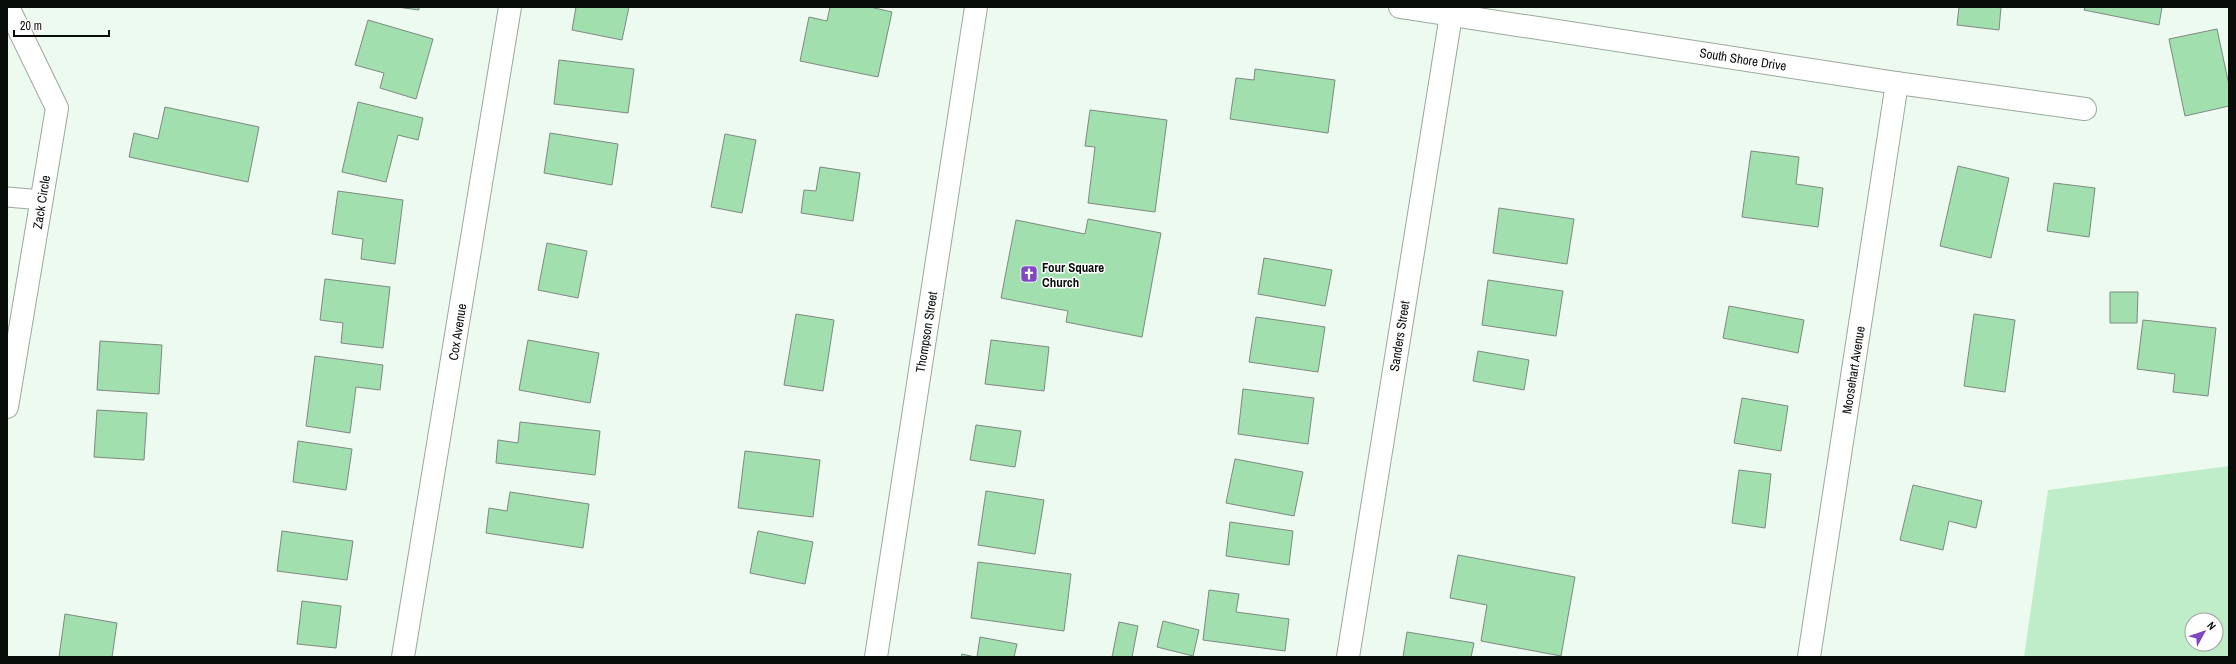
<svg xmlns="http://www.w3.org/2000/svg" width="2236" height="664" viewBox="0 0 2236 664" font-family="'Archivo Narrow',sans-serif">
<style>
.green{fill:#c0edc9;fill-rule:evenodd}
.building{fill:#a1dfaf;stroke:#7e8980}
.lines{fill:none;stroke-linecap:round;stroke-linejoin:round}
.lane-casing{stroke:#9ca79e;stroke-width:21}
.street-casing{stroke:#9ca79e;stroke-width:24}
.lane{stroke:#fff;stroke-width:19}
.street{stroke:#fff;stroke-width:22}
.labels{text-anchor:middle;stroke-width:3;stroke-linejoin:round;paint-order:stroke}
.street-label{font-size:13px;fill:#090d0a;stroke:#fff}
.poi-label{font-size:13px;font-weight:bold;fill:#090d0a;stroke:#fff;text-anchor:start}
</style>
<rect width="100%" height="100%" fill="#edfaef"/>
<path class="green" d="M2229,466V657H2024L2048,490ZM2192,620H2216V644H2192Z"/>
<g class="building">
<polygon points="397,7 419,7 419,10"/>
<polygon points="576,7 629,7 622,40 572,30"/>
<polygon points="830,7 870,7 892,12 878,77 800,61 809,17 827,21"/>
<polygon points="1959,7 2001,7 1999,30 1957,25"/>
<polygon points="2085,7 2162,7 2159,25 2084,10"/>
<polygon points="368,20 433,39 416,99 380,88 384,73 355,65"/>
<polygon points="2217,29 2229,85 2229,106 2185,116 2169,39"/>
<polygon points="559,60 634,69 628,113 554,104"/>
<polygon points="1255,69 1335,80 1328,133 1230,119 1236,78 1254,80"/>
<polygon points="358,102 423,118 418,140 398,135 386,182 342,172"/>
<polygon points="165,107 259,127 248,182 129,157 134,133 158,139"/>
<polygon points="1090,110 1167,120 1155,212 1088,203 1095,147 1085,146"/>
<polygon points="550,133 618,144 612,185 544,173"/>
<polygon points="725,134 756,140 742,213 711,207"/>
<polygon points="1751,151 1799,157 1796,184 1823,188 1818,227 1742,217"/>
<polygon points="1958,166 2009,178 1991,258 1940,246"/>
<polygon points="820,167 860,173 853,221 801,213 804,190 816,191"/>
<polygon points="2054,183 2095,188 2089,237 2047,231"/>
<polygon points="338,191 403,200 395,264 361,259 363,239 332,234"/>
<polygon points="1499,208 1574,219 1567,264 1493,253"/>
<polygon points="1088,219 1161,233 1142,337 1066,322 1068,311 1001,298 1016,220 1085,234"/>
<polygon points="547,243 587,251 578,298 538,290"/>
<polygon points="1264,258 1332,270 1325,306 1258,294"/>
<polygon points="325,279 390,287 383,348 341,343 343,323 320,320"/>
<polygon points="1488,280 1563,291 1556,336 1482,325"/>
<polygon points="2110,292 2138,292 2137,323 2110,323"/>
<polygon points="1729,306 1804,320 1798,353 1723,338"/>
<polygon points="796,314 834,320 823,391 784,385"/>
<polygon points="1974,314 2015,320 2005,392 1964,386"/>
<polygon points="1256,317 1325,327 1318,372 1249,362"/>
<polygon points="2143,320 2216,328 2208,396 2173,392 2175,374 2137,369"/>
<polygon points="528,340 599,353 590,403 519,390"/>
<polygon points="991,340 1049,347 1044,391 985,384"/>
<polygon points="100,341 162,345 159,394 97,390"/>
<polygon points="1478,351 1529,360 1524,390 1473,381"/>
<polygon points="315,356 383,365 380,390 356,387 350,433 306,426"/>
<polygon points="1243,389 1314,398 1308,444 1238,434"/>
<polygon points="1742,398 1788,406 1781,451 1734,443"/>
<polygon points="97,410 147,413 144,460 94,457"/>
<polygon points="520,422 600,431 595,475 496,463 498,440 518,443"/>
<polygon points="976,425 1021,431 1015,467 970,460"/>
<polygon points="298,441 352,449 346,490 293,482"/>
<polygon points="745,451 820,460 813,517 738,508"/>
<polygon points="1235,459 1303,472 1294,516 1226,503"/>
<polygon points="1739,470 1771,474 1765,528 1732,523"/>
<polygon points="1913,485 1982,501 1976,528 1949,521 1943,550 1900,540"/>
<polygon points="986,491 1044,500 1035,554 978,545"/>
<polygon points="510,492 589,504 583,548 486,533 489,508 507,511"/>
<polygon points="1230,522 1293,531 1289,565 1226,556"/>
<polygon points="282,531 353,541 347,580 277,571"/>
<polygon points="758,531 813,542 805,584 750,573"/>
<polygon points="1458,555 1575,577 1561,656 1481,641 1487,605 1450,598"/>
<polygon points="978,562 1071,574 1064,631 971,618"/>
<polygon points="1209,590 1239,594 1236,612 1289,619 1285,651 1203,640"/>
<polygon points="302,601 341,606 336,648 297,644"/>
<polygon points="65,614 117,623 112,657 59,657"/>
<polygon points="1163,621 1199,630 1193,656 1157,647"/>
<polygon points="1119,622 1138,626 1132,657 1112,657"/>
<polygon points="1407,632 1474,643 1471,657 1403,657"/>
<polygon points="980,637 1017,644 1014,657 977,657"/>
<polygon points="962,654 975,657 961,657"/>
</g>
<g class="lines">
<defs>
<polyline id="lane" points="7,197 42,200"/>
<g id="street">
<polyline points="1400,7 1897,83 2085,109"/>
<polyline points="7,407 57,108 8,7"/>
<polyline points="403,657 510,7"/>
<polyline points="876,657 976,7"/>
<polyline points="1348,657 1451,15"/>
<polyline points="1809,657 1897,83"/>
</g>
</defs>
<use href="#lane" class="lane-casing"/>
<use href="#street" class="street-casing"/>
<use href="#lane" class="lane"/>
<use href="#street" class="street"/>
</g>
<defs>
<symbol id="church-square" viewBox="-11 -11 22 22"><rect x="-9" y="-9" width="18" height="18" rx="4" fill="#7f4ac1" stroke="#fff"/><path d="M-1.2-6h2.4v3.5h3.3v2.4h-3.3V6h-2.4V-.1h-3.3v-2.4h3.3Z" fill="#fff"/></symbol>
</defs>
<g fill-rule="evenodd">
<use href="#church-square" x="1019" y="264" width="20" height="20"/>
</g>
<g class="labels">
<g class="street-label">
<text transform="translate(1743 59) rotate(9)" y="5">South Shore Drive</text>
<text transform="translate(41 202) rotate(-81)" y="5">Zack Circle</text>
<text transform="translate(457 332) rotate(-81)" y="5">Cox Avenue</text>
<text transform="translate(926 332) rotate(-81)" y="5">Thompson Street</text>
<text transform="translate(1399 336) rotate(-81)" y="5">Sanders Street</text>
<text transform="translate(1853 370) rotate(-81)" y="5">Moosehart Avenue</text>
</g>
<g class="poi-label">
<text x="1042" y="272">Four Square<tspan x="1042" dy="15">Church</tspan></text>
</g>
</g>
<rect width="2236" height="664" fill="none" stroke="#090d0a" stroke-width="16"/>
<g transform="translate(2204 632) rotate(50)"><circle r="19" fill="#ffffff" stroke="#9d9e9d"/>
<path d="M0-3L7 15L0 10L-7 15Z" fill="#7f4ac1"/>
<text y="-6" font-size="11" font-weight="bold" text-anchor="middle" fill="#090d0a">N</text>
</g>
<path d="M14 30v6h95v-6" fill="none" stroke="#090d0a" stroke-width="2"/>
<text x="20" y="30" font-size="12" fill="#090d0a" stroke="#ffffff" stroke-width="3" paint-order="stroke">20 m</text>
</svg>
